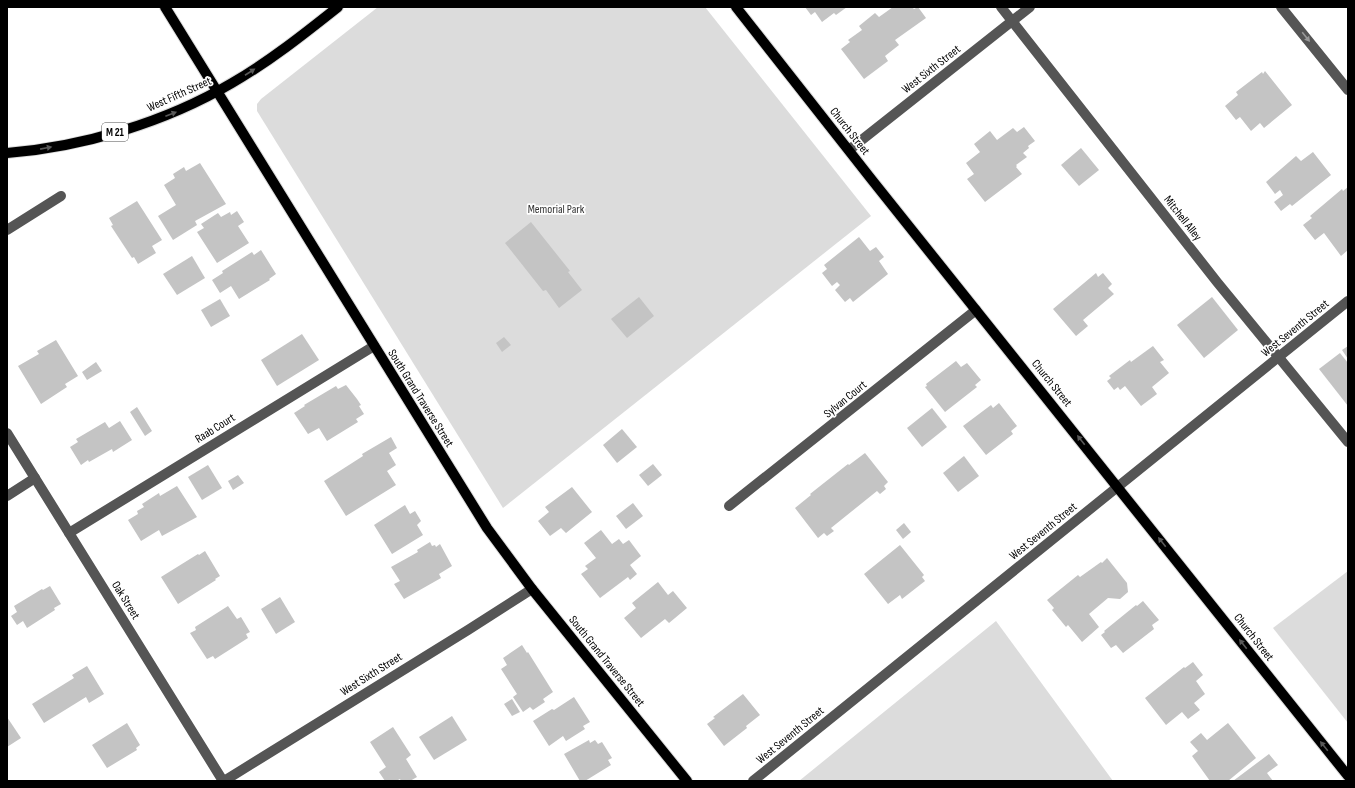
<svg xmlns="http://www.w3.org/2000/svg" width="1355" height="788" viewBox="0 0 1355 788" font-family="'Sofia Sans Condensed',sans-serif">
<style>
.green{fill:#dcdcdc}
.building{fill:#c4c4c4}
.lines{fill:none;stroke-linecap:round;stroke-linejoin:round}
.major-casing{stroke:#dbdbdb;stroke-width:12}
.minor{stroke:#555;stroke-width:10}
.major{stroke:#000;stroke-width:10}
.oneway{fill:#999}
.oneway2{fill:#595959}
.labels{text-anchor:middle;stroke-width:3.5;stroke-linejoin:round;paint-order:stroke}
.shield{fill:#fff;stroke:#4c4c4c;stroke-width:1}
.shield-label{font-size:11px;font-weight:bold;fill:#000}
.street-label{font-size:12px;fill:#000;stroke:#fff}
.park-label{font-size:12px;fill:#333;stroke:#fff}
</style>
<rect width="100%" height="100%" fill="#fff"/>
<g class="green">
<polygon points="378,7 705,7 871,216 503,508 257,111 257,104 261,99"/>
<polygon points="1348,571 1348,723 1273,628"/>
<polygon points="996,621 1113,781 799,781"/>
</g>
<g class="building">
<polygon points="805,7 847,7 836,15 834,13 822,22 815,12 811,15"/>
<polygon points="893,7 912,7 914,9 918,7 926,18 895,40 899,45 885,56 888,61 864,79 841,49 850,42 848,40 862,30 859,26 875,13 879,17"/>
<polygon points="1265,71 1292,105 1264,128 1260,123 1251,131 1240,117 1236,120 1225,106 1238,95 1236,92 1262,72 1263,74"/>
<polygon points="1024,127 1035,141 1028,146 1029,148 1023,153 1027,157 1016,165 1017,166 1016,167 1022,174 985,202 967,179 974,174 966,163 980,152 974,144 990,131 997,140 1013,128 1017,132"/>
<polygon points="1081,148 1099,170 1079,186 1061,165"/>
<polygon points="1313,152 1331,175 1292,206 1290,204 1281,211 1274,202 1283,195 1280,190 1275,194 1266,182 1296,156 1301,161"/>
<polygon points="200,163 226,204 195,221 197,225 173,240 158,216 176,205 164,185 175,178 173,174 184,167 186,171"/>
<polygon points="1348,187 1348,250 1341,256 1324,233 1315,240 1303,225 1312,218 1310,216 1342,189 1343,191"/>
<polygon points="137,201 162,240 152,246 156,253 138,264 134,257 132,258 111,226 113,225 109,218"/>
<polygon points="237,211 244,222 238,226 249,243 217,263 197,232 204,228 201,224 218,213 221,217 230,212 231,215"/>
<polygon points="531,222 570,271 568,272 582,290 559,308 546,290 543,291 505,243"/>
<polygon points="859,237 870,251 876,247 884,257 879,261 888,274 853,302 850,298 845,302 835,290 840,285 837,282 832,286 822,273 827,269 824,265"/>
<polygon points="261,250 276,274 269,279 270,280 239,299 231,286 220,293 212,280 223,273 222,271 252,252 254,255"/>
<polygon points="192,256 205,278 177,295 163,274"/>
<polygon points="1096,273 1098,277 1103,273 1112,284 1108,288 1114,294 1083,320 1088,326 1076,336 1053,309"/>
<polygon points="639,297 654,316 627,338 611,319"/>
<polygon points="1212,297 1238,330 1204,358 1177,325"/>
<polygon points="220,299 230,316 211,327 201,310"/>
<polygon points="302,334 319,360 277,386 261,360"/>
<polygon points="504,337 511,345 502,352 496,343"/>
<polygon points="56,340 78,376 65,384 67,387 41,404 18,366 39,354 37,351"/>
<polygon points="1153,346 1164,360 1160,362 1169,373 1152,387 1157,394 1141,406 1125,386 1120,390 1118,387 1114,390 1107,381 1111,378 1109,376 1130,360 1131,362"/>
<polygon points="1348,346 1348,359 1342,350"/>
<polygon points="1340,353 1348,363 1348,406 1319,369"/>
<polygon points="956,361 961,367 967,363 981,380 975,385 977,387 945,412 925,387 927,386 926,384"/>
<polygon points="96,362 102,371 87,380 82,372"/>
<polygon points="346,385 357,399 361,405 359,406 364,414 356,419 358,422 327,441 319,428 308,434 294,413 305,406 304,405 336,386 338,389"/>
<polygon points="999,403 1017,426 1011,431 1013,434 986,455 963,426 991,405 993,408"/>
<polygon points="137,407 152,431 145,436 130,412"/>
<polygon points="932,408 947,427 922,447 907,428"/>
<polygon points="120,421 132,440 113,452 112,449 89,462 88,460 81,465 70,447 78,442 76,439 105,422 109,428"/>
<polygon points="622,429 637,447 617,463 603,445"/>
<polygon points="391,437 397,448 389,453 396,465 387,471 396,485 346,516 324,481 363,456 362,454"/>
<polygon points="865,453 888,482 884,486 886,489 880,494 877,491 831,528 834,531 827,536 824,533 818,538 795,508 811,495 810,494 848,464 849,465"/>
<polygon points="964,456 979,476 958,492 943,473"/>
<polygon points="653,464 662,475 648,486 639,475"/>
<polygon points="208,465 222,488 202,500 188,477"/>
<polygon points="238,475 244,483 233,490 228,481"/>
<polygon points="177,486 197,517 162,536 159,530 141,541 128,520 138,514 137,511 144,507 142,504 159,493 160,496"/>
<polygon points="572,487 592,512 566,533 561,528 550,536 538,521 549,512 545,507"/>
<polygon points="633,503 643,516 626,529 616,516"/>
<polygon points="405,505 410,514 415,511 421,521 417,525 423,535 392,554 374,525"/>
<polygon points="904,523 911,532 903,539 896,530"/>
<polygon points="601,530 612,544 619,539 623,544 629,540 641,556 630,565 637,574 630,580 628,577 600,598 581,574 588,569 585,566 596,558 584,543"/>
<polygon points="430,542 432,546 435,545 436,547 440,544 452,566 439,574 441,578 404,599 394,584 400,581 391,567 418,552 417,550"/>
<polygon points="900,545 924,575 922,577 925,581 902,599 900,595 888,604 864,574"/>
<polygon points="205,551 220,576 215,579 216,580 178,604 161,577 198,554 199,555"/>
<polygon points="1107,558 1127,583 1128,592 1120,599 1108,598 1089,614 1099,627 1082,642 1068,625 1066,627 1052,610 1054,608 1047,600 1078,575 1080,577 1101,562 1102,563"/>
<polygon points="658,582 668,595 673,591 687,608 669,623 665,619 641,638 624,618 636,608 632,603"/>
<polygon points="50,586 61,604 54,608 55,610 27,628 23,621 17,625 11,616 17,612 14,606 42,589 43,590"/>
<polygon points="280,597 295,622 276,634 261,609"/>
<polygon points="1143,601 1159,620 1152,625 1154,629 1123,653 1116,645 1111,648 1101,635 1105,632 1104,631 1136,605 1137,606"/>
<polygon points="228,606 237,619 241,617 250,632 246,634 248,638 215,659 213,656 207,659 190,633 196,630 195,627"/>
<polygon points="522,645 527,653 528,652 553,692 543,699 545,702 533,710 530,707 523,712 513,697 517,694 501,669 507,665 503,658"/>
<polygon points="1193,662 1203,675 1196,681 1205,694 1194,703 1200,710 1188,719 1182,712 1166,725 1145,698 1184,667 1185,668"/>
<polygon points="87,666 104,694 89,703 86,697 44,723 32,704 74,678 72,675"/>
<polygon points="743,694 760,715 746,726 747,728 724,746 707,724 715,718 713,717"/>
<polygon points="574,697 590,722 583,726 585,729 566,741 563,736 549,746 533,721 552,709 554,710"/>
<polygon points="512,699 520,712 512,716 504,704"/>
<polygon points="452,716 467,740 434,760 419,737"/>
<polygon points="7,717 21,738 7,747"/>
<polygon points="127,723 140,745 136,748 137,750 107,768 92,745"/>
<polygon points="1228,723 1256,758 1228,781 1210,781 1192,756 1198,751 1190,742 1201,733 1207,740"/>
<polygon points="393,727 411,755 406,759 417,777 410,781 401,781 400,779 396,781 385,781 379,772 386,767 370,742"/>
<polygon points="589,740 590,743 595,740 598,744 602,742 612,758 608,760 611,765 585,781 580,781 564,754"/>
<polygon points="1269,754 1278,765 1267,773 1273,781 1233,781"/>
</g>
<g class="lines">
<defs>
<g id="major">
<polyline points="165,7 487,528 532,589 687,781"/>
<polyline points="736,7 872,180 1348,776"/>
<path d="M7,153C83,147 166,122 232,83C270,61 304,34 338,7"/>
</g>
</defs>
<use href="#major" class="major-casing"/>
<g class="minor">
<polyline points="1001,7 1217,282 1348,442"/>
<polyline points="1281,7 1348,90"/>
<polyline points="849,150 1030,7"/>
<polyline points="7,230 61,196"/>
<polyline points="7,433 223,781"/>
<polyline points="7,496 35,478"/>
<polyline points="729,506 976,310"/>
<polyline points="69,533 374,346"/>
<polyline points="224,781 468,630 532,589"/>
<polyline points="753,781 1348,301"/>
</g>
<use href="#major" class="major"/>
</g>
<defs><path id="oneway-solid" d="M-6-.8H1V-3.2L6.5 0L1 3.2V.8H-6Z"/></defs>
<use class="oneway" href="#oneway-solid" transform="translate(1306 37) rotate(51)"/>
<g class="oneway2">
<use href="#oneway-solid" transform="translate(250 72) rotate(-33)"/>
<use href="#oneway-solid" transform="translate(171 114) rotate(-21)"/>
<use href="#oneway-solid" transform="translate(46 148) rotate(-11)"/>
<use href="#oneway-solid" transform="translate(1081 440) rotate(-128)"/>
<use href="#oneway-solid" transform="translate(1162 542) rotate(-128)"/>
<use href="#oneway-solid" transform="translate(1243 644) rotate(-128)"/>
<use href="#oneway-solid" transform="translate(1324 746) rotate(-129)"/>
</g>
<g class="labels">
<rect class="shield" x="102" y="123" width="26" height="18" rx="3"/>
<g class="shield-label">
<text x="115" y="136">M 21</text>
</g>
<g class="street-label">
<text transform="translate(931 69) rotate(-38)" y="4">West Sixth Street</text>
<text transform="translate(179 94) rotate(-24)" y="4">West Fifth Street</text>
<text transform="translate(850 131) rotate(52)" y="4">Church Street</text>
<text transform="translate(1183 218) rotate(52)" y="4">Mitchell Alley</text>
<text transform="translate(1295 328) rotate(-39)" y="4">West Seventh Street</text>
<text transform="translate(1052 383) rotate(51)" y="4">Church Street</text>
<text transform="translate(421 398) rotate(58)" y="4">South Grand Traverse Street</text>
<text transform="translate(845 399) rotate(-39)" y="4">Sylvan Court</text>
<text transform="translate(215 428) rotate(-32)" y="4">Raab Court</text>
<text transform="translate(1043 531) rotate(-39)" y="4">West Seventh Street</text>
<text transform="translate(126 600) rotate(58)" y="4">Oak Street</text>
<text transform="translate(1254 637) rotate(52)" y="4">Church Street</text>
<text transform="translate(607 661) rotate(51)" y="4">South Grand Traverse Street</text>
<text transform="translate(371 674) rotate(-32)" y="4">West Sixth Street</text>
<text transform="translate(790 735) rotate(-39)" y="4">West Seventh Street</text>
</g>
<g class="park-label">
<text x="556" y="213">Memorial Park</text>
</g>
</g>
<rect width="1355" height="788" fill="none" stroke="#000000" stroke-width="16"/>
</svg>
